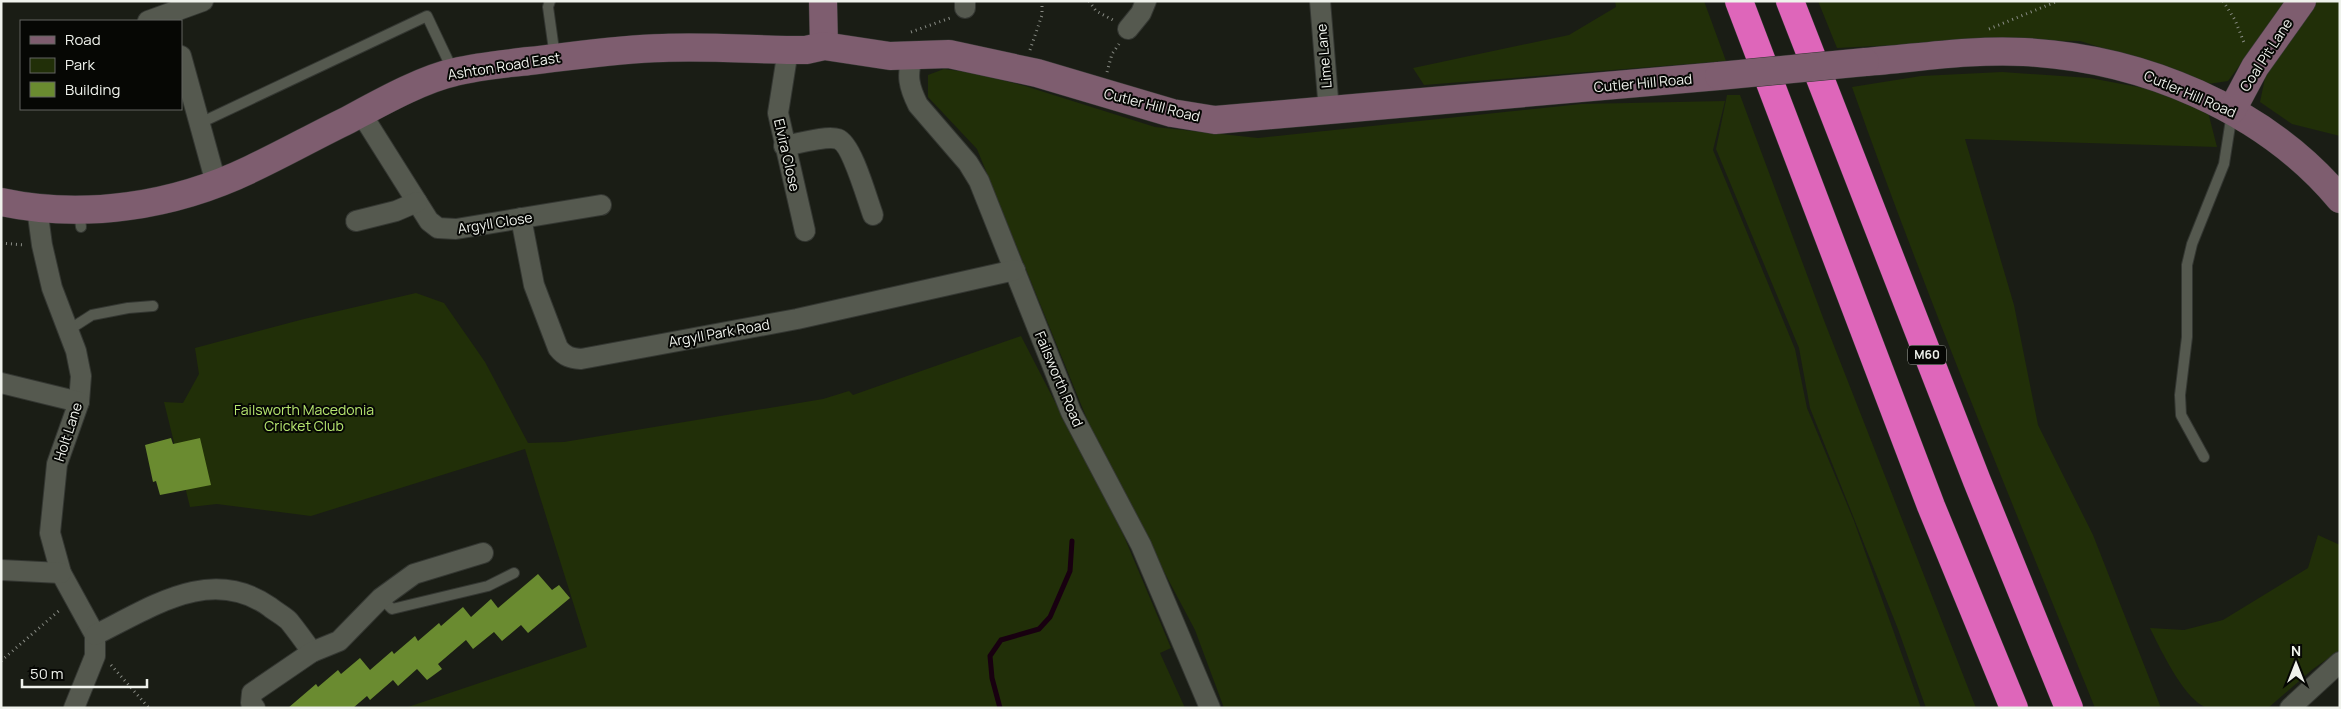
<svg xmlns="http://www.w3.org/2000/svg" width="2341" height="709" viewBox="0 0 2341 709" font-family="Manrope,sans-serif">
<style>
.green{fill:#212f08}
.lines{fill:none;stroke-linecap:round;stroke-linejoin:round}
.stream{stroke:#180010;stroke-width:5}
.building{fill:#6a8b30}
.lane-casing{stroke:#343732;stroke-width:12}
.street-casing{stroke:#343732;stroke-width:22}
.secondary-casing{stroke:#343732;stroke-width:29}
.highway-casing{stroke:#343732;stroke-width:29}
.path{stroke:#898c85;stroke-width:3;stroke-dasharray:1 4;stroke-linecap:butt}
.lane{stroke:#55594f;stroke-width:10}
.street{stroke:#55594f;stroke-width:20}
.secondary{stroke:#7e5d6f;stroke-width:28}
.highway{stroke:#de66ba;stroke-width:28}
.secondary-bridge-casing{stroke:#343732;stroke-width:29;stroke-linecap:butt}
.secondary-bridge{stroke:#7e5d6f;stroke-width:28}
.labels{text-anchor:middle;stroke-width:4;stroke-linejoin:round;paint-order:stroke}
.shield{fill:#060704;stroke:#a9aca6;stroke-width:1}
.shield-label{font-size:12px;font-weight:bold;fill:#eff2ec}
.street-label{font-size:14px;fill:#eff2ec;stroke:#060704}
.park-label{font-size:14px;fill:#b6e56f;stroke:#060704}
</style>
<rect width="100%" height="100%" fill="#1a1d15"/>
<g class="green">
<polygon points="1615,1 1704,1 1726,61 1424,85 1413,68 1569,35 1616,7"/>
<polygon points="1818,1 2287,1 2228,81 2208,84 2171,69 2080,41 1991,40 1837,48"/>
<polygon points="2317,1 2340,1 2340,136 2292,124 2260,102 2266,73"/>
<polygon points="944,69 975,73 1025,86 1155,127 1258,138 1581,104 1725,101 1713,150 1795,349 1807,408 1854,521 1921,708 1224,708 1195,630 1100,451 977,149 928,97 928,75"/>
<path d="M2002,72L2090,78L2159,91L2207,108L2217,147L1965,139L2014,305L2038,425L2093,535L2161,708H2095C2012,502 1926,297 1852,87L1921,76Z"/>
<polygon points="1727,95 1740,95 1825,323 1976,708 1926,708 1898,629 1810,408 1799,348 1716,149"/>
<polygon points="416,293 444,303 485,362 528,443 564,442 823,399 849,391 853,395 1021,336 1123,534 1171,648 1160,653 1185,708 405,708 587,647 525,449 311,516 217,504 190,507 164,402 183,403 199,374 195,348 304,319"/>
<path d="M2318,535L2340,545V650L2313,669L2268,708C2249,708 2228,709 2209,708C2186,704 2160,648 2150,628L2184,630L2223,620L2308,568Z"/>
</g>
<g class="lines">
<polyline class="stream" points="1000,708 992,678 990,656 1001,640 1039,629 1050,617 1070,571 1072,541"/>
</g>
<g class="building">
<polygon points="171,438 173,444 200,438 211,485 160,495 156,481 153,482 145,445"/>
<polygon points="538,574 552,590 559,585 570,598 528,633 521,625 502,641 494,632 473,649 466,640 438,664 442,669 427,680 417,669 398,686 393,680 370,700 367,696 353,708 288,708 316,684 318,687 338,670 341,674 360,658 370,670 392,651 394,654 415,636 418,641 439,623 441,626 463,607 471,617 491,599 498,608"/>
</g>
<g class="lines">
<defs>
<g id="lane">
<polyline points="550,1 548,7 555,57"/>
<polyline points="198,124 427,16 453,71"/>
<polyline points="79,210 81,227"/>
<polyline points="67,331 92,315 128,308 153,306"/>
<polyline points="2204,457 2181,415 2180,395 2187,337 2187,265 2192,244 2224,164 2232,113"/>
<polyline points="381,598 392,609 488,586 514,573"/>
</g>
<g id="street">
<polyline points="965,1 965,8"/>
<polyline points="1320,1 1329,111"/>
<polyline points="148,21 203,1"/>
<polyline points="1128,29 1141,13 1146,1"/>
<polyline points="788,50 778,113 805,231"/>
<polyline points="181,56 216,183"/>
<path d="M913,56C906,75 909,87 918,105L968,163L979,181L1071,412L1141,545L1210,708"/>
<polyline points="361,113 429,221 438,228 456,229 601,205"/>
<path d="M784,146C797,144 827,135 838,139C852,144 867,199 873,215"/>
<polyline points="37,208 42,245 52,288 76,351 81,376 79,402 57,464 50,533 61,573 95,635 95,656 74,708"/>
<path d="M521,218L534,285L558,348C565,357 571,358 581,359L797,319L1015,270"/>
<polyline points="356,221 396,211 417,202"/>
<polyline points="1,383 79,402"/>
<polyline points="1,570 61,573"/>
<path d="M95,635C152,607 211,565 270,607C276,612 284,616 289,621C297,631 305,642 312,652"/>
<polyline points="255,708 251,703 252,693 312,652 339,641 381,598 414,574 483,553"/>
<polyline points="2290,708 2340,662"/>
</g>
<g id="secondary">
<polyline points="823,1 824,46"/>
<path d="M1865,62C1917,58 1972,49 2024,52C2141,58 2264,108 2340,199"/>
<polyline points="2232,110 2255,67 2302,1"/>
<path d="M1,202C84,220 174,206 251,169C283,154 315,136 348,120C378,104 422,79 455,72C479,66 505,64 529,61C574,56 618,49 663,48C710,46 758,50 806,50L824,46L890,56L949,54L1037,73L1172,113L1215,120L1719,76"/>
</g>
<g id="highway">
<polyline points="1739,1 1931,506 2014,708"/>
<polyline points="1790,1 1977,481 2069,708"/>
</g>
</defs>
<use href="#lane" class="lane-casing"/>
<use href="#street" class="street-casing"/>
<use href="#secondary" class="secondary-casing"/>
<use href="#highway" class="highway-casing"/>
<g class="path">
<polyline points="1089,1 1096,11 1113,20"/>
<polyline points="2223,1 2235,20 2245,45"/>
<polyline points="1989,29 2058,1"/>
<polyline points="911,32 953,17"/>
<polyline points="1030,50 1042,15 1042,1"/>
<polyline points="1107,72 1112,54 1119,44"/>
<polyline points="1,243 24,245"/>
<polyline points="1,661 61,609"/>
<polyline points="111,665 149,708"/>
</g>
<use href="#lane" class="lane"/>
<use href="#street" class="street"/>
<use href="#secondary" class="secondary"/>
<use href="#highway" class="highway"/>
<defs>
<polyline id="secondary-bridge" points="1719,76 1865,62"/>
</defs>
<use href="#secondary-bridge" class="secondary-bridge-casing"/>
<use href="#secondary-bridge" class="secondary-bridge"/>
</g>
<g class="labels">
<rect class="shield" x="1908" y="345.5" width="38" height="19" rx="4"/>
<g class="shield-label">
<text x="1927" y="359">M60</text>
</g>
<g class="street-label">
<text transform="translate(2266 55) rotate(-57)" y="5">Coal Pit Lane</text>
<text transform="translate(1324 56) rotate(-95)" y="5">Lime Lane</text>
<text transform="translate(504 66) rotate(-9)" y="5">Ashton Road East</text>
<text transform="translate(1643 83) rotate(-5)" y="5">Cutler Hill Road</text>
<text transform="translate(2190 94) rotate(23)" y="5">Cutler Hill Road</text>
<text transform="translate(1152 105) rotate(14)" y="5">Cutler Hill Road</text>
<text transform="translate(787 155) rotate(77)" y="5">Elvira Close</text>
<text transform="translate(495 223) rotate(-9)" y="5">Argyll Close</text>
<text transform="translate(719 333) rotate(-10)" y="5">Argyll Park Road</text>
<text transform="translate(1059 379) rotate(67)" y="5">Failsworth Road</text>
<text transform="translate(68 432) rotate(-72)" y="5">Holt Lane</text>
</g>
<g class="park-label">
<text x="304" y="415">Failsworth Macedonia<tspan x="304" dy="16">Cricket Club</tspan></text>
</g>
</g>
<rect width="2341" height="709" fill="none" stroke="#eff2ec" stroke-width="5"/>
<rect x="20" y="20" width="162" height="90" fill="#060704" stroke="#636561"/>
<rect x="30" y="36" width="25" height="8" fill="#7e5d6f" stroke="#636561"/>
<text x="65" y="45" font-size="15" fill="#eff2ec">Road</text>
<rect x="30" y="58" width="25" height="15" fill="#212f08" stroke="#636561"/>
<text x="65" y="70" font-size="15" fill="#eff2ec">Park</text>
<rect x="30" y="82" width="25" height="15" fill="#6a8b30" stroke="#636561"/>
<text x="65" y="95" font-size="15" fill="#eff2ec">Building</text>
<g transform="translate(2296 664)" stroke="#060704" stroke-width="4" paint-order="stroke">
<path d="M0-4L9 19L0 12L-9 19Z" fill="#eff2ec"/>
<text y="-8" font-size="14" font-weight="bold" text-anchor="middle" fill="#eff2ec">N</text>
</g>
<path d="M22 679v8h125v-8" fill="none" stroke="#eff2ec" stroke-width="2.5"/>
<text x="30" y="679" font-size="15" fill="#eff2ec" stroke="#060704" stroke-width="4" paint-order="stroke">50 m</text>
</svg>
